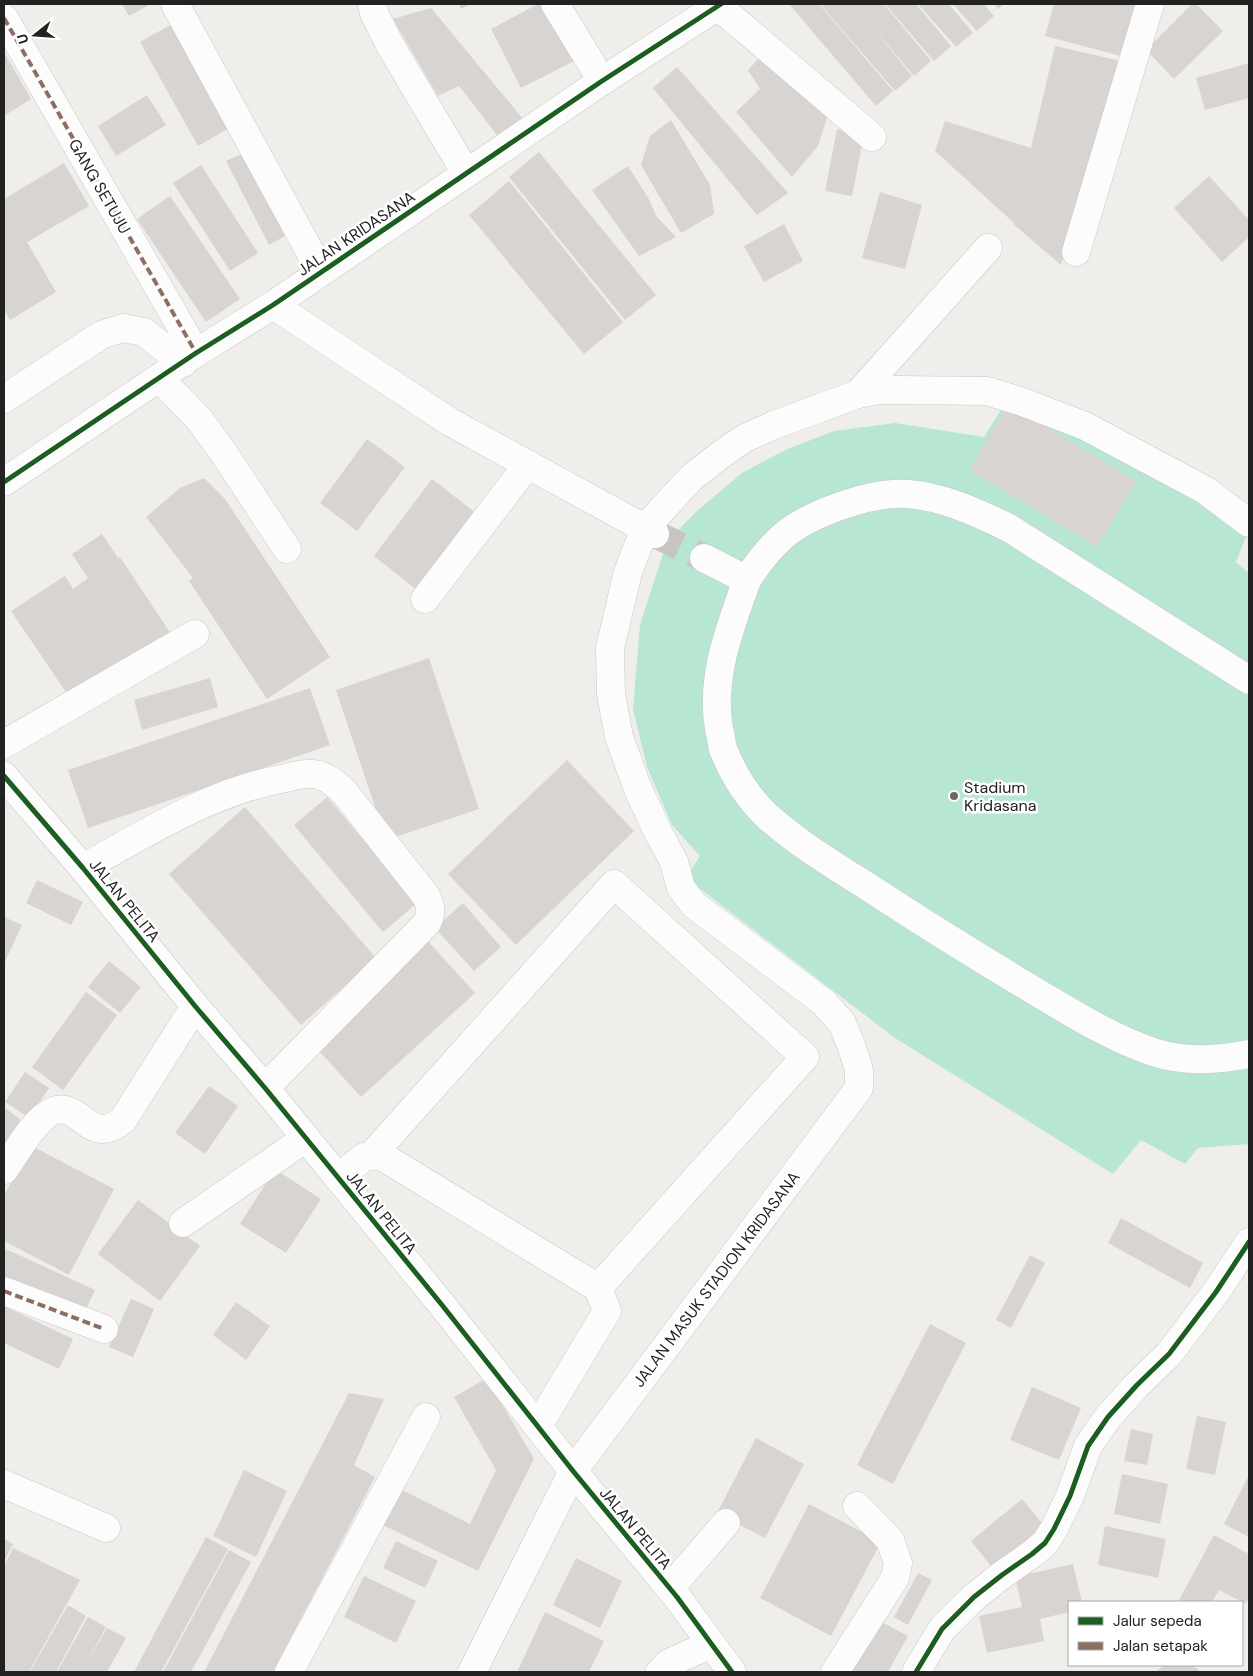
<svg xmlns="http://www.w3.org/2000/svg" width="1253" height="1676" viewBox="0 0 1253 1676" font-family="'DM Sans',sans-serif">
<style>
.pitch{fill:#b7e6d2}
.building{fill:#d7d4d2}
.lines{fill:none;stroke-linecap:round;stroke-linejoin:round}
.minor-tunnel{stroke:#c7c5c3;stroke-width:28;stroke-dasharray:28 14;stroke-linecap:butt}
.minor-casing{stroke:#c9c8c7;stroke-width:29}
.minor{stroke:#fdfcfc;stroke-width:28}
.quiet{stroke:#8d6e63;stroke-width:4;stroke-dasharray:8 4;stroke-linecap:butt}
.cycleway-casing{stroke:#fff;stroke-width:8}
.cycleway{stroke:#1b5e20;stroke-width:5}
.poi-dot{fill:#6a6968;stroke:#fff;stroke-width:2}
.labels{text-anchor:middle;stroke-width:5;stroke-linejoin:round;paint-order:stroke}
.street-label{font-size:16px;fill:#222;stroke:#fff}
.poi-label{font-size:16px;fill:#222;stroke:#fff;text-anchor:start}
</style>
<rect width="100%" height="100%" fill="#f0eeeb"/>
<polygon class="pitch" points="1007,400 1249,529 1236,562 1249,573 1249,1144 1198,1148 1185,1164 1141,1140 1113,1174 895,1038 686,878 700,856 672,825 647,767 633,709 640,625 667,541 696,512 742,473 785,450 834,431 895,423 984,437"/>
<g class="building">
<polygon points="122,4 151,4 129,16"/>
<polygon points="459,4 471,4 461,9"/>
<polygon points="538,4 546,4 580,58 521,88 491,29"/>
<polygon points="789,4 819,4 893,91 876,106"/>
<polygon points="820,4 884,4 931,61 914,76 869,23 912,76 895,91"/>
<polygon points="885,4 916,4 951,46 934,61"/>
<polygon points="918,4 949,4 973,33 956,47"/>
<polygon points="953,4 984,4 994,16 977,31"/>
<polygon points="994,4 1004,4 998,9"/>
<polygon points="1054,4 1135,4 1121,56 1045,36"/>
<polygon points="1192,4 1196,4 1223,31 1174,79 1146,50"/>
<polygon points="431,8 524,120 497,135 459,86 438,96 393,19"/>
<polygon points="172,24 231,127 198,146 140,42"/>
<polygon points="1055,46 1121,61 1061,265 1013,224 1014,223 935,151 945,121 1031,148"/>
<polygon points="4,52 31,99 4,116"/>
<polygon points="764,53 830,108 818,146 792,177 736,112 760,89 748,70"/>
<polygon points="1249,63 1249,98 1205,110 1196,78"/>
<polygon points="677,67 788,193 757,215 653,88"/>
<polygon points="147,95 166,125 116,156 98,126"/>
<polygon points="671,120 710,185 714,214 681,233 641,165 650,136"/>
<polygon points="837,129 864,135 852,196 825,191"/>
<polygon points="251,150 294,231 269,245 226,161"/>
<polygon points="539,152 656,295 625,320 509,177"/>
<polygon points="64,163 89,206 27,242 56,292 10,320 4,310 4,199"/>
<polygon points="201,165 258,253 230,271 173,183"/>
<polygon points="628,166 650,201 656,216 676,237 639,256 592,190"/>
<polygon points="1209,176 1249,220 1249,237 1222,262 1174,208"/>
<polygon points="509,181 623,322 584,354 469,215"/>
<polygon points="880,192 922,205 905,269 862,258"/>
<polygon points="170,196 240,299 206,322 137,219"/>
<polygon points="784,224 803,261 764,282 744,246"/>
<polygon points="1008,404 1136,481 1097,547 969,470"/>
<polygon points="367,439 405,467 357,531 320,503"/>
<polygon points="204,478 225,499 330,657 267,699 189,581 193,578 146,517 180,488"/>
<polygon points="432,479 481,517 422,594 374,556"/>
<polygon points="102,534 118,558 120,557 171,634 68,695 11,611 65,576 73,589 88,578 72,554"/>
<polygon points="429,658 479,809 386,840 336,690"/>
<polygon points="210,678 218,707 142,730 134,700"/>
<polygon points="310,688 330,745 88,828 68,770"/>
<polygon points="567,760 634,831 516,945 448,874"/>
<polygon points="327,797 417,903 383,932 294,825"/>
<polygon points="245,807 376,958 301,1025 169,874"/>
<polygon points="37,880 83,902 71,925 26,903"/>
<polygon points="463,903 501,947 474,971 435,928"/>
<polygon points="4,917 22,925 4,964"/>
<polygon points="426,939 475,993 361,1097 312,1043"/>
<polygon points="109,961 141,987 120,1013 88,987"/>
<polygon points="86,992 117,1015 63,1090 32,1067"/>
<polygon points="25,1072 49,1088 29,1118 5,1102"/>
<polygon points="209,1086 238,1106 205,1154 175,1133"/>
<polygon points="4,1107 21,1120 4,1144"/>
<polygon points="30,1145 114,1189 69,1275 4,1241 4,1196"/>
<polygon points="275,1169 321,1199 286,1253 240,1224"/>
<polygon points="138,1200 200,1246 160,1301 98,1254"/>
<polygon points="1121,1218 1203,1263 1190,1288 1108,1243"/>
<polygon points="6,1249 95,1290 82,1318 4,1282 4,1255"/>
<polygon points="1030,1255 1045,1263 1011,1328 996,1320"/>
<polygon points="131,1299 154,1309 133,1357 109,1347"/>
<polygon points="236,1302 270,1326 246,1360 213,1335"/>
<polygon points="4,1306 73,1339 59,1369 4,1343"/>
<polygon points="930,1324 966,1343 893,1484 857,1465"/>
<polygon points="487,1378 534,1459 478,1571 379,1523 396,1487 470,1524 496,1470 454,1397"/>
<polygon points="1032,1387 1081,1408 1059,1460 1010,1440"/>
<polygon points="349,1393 384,1399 354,1465 375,1477 273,1672 204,1672"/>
<polygon points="1197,1416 1226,1422 1215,1475 1186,1469"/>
<polygon points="1131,1429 1153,1434 1147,1465 1124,1461"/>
<polygon points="756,1438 804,1464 765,1538 717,1513"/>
<polygon points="244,1470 287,1491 256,1557 213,1536"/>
<polygon points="1122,1474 1168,1484 1160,1524 1114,1514"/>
<polygon points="1249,1475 1249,1537 1224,1524"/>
<polygon points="1022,1499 1046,1528 995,1571 971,1541"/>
<polygon points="809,1504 881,1542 831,1636 760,1598"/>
<polygon points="1105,1526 1166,1539 1158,1578 1098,1565"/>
<polygon points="1214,1535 1249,1554 1249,1597 1246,1604 1219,1590 1212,1602 1178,1602"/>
<polygon points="206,1537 228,1549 161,1672 134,1672"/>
<polygon points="4,1539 13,1544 4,1562"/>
<polygon points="396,1541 438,1561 425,1588 383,1568"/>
<polygon points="13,1548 80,1580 29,1672 4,1672 4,1566"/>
<polygon points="229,1550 251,1562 191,1672 163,1672"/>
<polygon points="576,1558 622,1581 600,1628 553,1605"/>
<polygon points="1073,1564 1082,1602 1069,1602 1069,1612 1040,1619 1044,1641 987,1653 979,1616 1022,1607 1015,1577"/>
<polygon points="918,1573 932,1580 908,1625 894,1617"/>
<polygon points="364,1576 416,1601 396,1643 344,1617"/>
<polygon points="68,1605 86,1616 56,1672 30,1672"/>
<polygon points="545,1612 604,1641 589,1672 517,1672"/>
<polygon points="88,1617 106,1627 85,1666 107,1628 126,1638 107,1672 57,1672"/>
<polygon points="876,1619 908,1636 888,1672 847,1672"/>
<polygon points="1165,1665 1194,1665 1200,1672 1155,1672"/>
</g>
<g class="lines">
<polyline class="minor-tunnel" points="655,534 704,558"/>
<defs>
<g id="minor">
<polyline points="175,4 321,272"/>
<polyline points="372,4 374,13 390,45 466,173"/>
<polyline points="555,4 602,81"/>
<polyline points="718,6 872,137"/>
<polyline points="4,18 196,353"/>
<polyline points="1076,252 1150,4"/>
<polyline points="273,305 450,422 655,534"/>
<polyline points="160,379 199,419 223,452 287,549"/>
<polyline points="858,394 988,248"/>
<polyline points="4,399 101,335 123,328 144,332 183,363"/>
<polyline points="4,482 196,353 273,305 602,81 721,4"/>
<path d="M704,558L747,580C757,564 767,551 781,538C807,514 872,491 908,494C944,497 976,512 1009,528L1249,680"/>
<path d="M747,580C730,628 710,677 719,729C721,735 721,742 723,749C733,774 747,797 767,816C804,849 849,874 890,901C939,933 988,963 1038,993C1075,1015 1112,1038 1153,1052C1183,1062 1219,1060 1249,1054"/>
<polyline points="425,599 528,464"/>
<polyline points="4,744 195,634"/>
<polyline points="4,776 83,868 195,1006 265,1088 442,1305 573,1471 677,1597 732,1672"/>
<path d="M83,868C146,833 214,790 286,778C294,776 305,773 313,774C326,775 336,784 345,793L426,896C431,906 432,913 427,923L265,1088"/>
<polyline points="372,1155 614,884 805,1057 598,1288"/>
<path d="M4,1170C15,1155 35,1118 53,1111C83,1101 88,1148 123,1120L195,1006"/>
<polyline points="338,1178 364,1157 380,1155 598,1288 607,1311 538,1426"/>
<polyline points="183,1223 306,1138"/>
<polyline points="4,1291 104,1329"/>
<polyline points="4,1484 106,1528"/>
<polyline points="670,1588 726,1523"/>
<polyline points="289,1672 426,1417"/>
<polyline points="472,1672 573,1471 859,1088 859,1070 851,1045 842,1023 823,1002 694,905 681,888 674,862 657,830 638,789 619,737 611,694 610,648 628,572 645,528 691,478 723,453 745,438 774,425 858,394 879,390 899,390 987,391 1020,401 1085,426 1205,490 1249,523"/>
<polyline points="660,1672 669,1663 711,1644"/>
<polyline points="835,1672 895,1578 898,1563 890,1540 857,1506"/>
<polyline points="916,1672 942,1629 974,1597 1002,1575 1032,1554 1045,1543 1054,1529 1070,1496 1088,1446 1108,1417 1137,1385 1169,1354 1216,1292 1249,1242"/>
</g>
</defs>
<use href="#minor" class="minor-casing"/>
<use href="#minor" class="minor"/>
<g class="quiet">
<polyline points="4,18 196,353"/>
<polyline points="4,1291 104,1329"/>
</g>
<defs>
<g id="cycleway">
<polyline points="4,482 196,353 273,305 602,81 721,4"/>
<polyline points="4,776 83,868 195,1006 265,1088 442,1305 573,1471 677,1597 732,1672"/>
<polyline points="916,1672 942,1629 974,1597 1002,1575 1032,1554 1045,1543 1054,1529 1070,1496 1088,1446 1108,1417 1137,1385 1169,1354 1216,1292 1249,1242"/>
</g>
</defs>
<use href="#cycleway" class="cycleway-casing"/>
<use href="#cycleway" class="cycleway"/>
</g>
<circle class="poi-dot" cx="954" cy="796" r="5"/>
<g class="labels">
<g class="street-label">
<text transform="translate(100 186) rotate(60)" y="6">GANG SETUJU</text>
<text transform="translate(356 233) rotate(-34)" y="6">JALAN KRIDASANA</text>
<text transform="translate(125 900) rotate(51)" y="6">JALAN PELITA</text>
<text transform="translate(382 1212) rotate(51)" y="6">JALAN PELITA</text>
<text transform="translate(716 1279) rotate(-53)" y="6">JALAN MASUK STADION KRIDASANA</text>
<text transform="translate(636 1528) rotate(50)" y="6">JALAN PELITA</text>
</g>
<g class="poi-label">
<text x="964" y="793">Stadium<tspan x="964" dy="18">Kridasana</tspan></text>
</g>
</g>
<rect width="1253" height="1676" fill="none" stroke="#222222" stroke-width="10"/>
<rect x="1068" y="1601" width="175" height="65" fill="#ffffff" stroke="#a7a7a7"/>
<rect x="1078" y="1617" width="25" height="8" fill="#1b5e20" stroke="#a7a7a7"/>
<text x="1113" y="1626" font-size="15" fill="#222222">Jalur sepeda</text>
<rect x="1078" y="1642" width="25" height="8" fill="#8d6e63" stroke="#a7a7a7"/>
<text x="1113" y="1651" font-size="15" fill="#222222">Jalan setapak</text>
<g transform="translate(35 35) rotate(253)" stroke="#ffffff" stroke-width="4" paint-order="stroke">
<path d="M0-4L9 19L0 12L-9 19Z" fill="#222222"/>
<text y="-8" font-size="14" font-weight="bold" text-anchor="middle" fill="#222222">U</text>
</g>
</svg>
